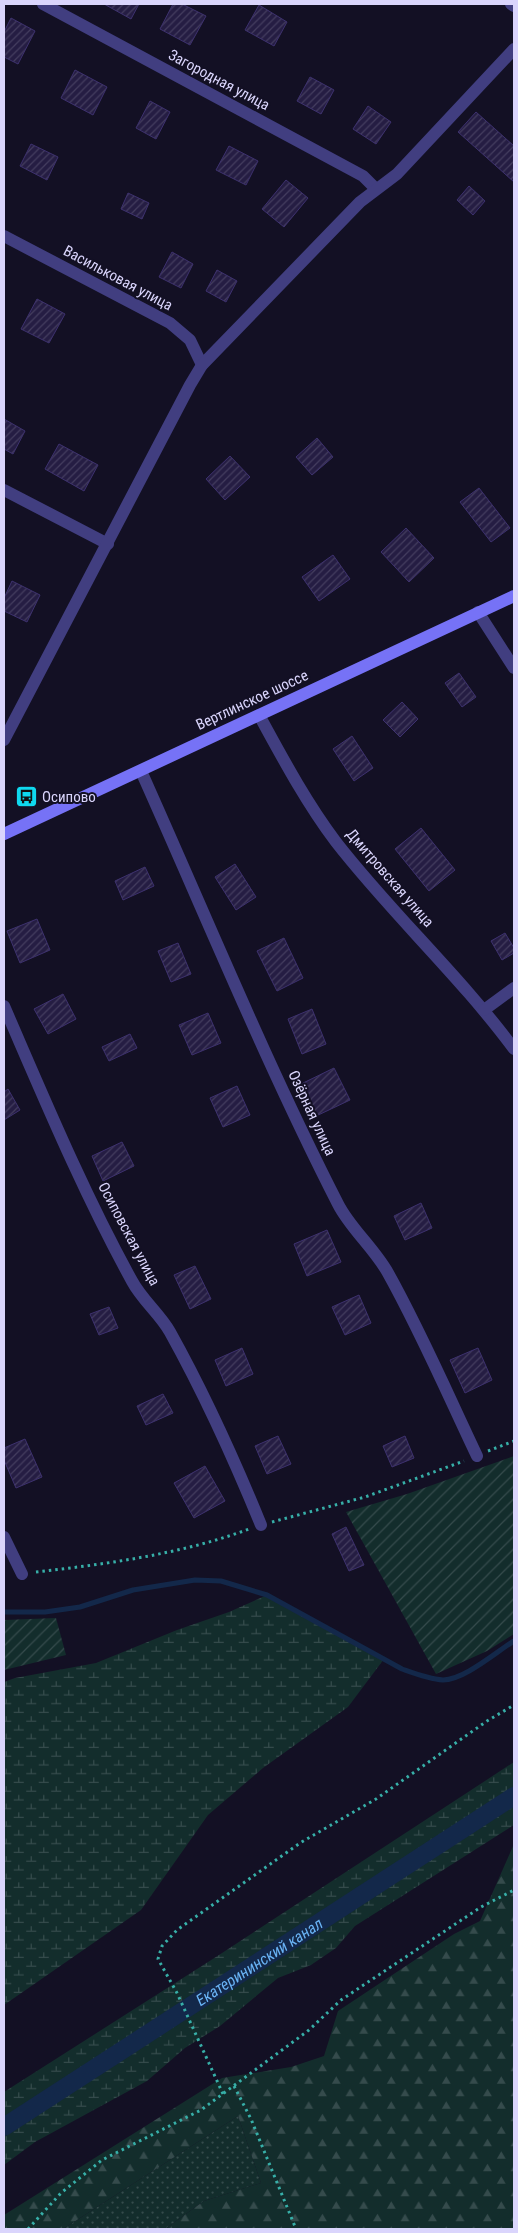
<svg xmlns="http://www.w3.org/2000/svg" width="518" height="2233" viewBox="0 0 518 2233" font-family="'Roboto Condensed',sans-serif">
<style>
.grass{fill:url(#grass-dots)}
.forest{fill:url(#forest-firs)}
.wetland{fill:url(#wetland-marsh)}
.garden{fill:url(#garden-furrows)}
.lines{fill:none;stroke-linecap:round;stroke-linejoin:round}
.stream{stroke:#13284a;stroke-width:5}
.canal{stroke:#13284a;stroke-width:18}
.building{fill:url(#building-hatch);stroke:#3d316e}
.path{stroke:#37afa8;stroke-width:3;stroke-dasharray:2.5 4;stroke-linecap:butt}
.street{stroke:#413e80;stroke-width:12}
.secondary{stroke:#7672f6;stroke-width:12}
.labels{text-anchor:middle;stroke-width:4;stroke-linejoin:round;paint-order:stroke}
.street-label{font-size:15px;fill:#dad5fc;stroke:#131024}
.poi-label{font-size:15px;fill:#dad5fc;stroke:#131024;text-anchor:start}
.water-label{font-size:16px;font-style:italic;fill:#6ab4f6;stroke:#131024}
</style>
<defs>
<pattern id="grass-dots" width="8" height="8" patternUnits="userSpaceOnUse" patternTransform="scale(1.25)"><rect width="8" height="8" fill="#132d2c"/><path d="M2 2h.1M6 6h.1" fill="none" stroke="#354b4c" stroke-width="1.8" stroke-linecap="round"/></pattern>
<pattern id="forest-firs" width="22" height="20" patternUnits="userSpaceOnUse" patternTransform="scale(1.25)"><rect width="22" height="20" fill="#132d2c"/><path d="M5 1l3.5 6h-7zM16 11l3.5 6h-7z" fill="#354b4c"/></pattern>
<pattern id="wetland-marsh" width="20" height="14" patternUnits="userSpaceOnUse" patternTransform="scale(1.25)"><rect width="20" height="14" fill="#132d2c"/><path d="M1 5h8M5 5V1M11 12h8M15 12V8" fill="none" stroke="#354b4c"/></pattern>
<pattern id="garden-furrows" width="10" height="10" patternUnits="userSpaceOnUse" patternTransform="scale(1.25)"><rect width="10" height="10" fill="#132d2c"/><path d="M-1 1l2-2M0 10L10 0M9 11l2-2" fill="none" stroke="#354b4c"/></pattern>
<pattern id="building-hatch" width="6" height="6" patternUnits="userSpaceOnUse" patternTransform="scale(1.25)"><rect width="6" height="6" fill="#251d43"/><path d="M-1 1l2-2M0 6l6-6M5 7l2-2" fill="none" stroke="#443d5f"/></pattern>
</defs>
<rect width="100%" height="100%" fill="#131024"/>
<polygon class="grass" points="238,2116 261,2183 204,2201 165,2229 63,2229"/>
<polygon class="forest" points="514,1844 514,2229 165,2229 204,2201 261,2183 238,2116 63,2229 4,2229 4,2215 222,2078 291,2067 324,2056 338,2011 454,1934 480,1921"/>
<g class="wetland">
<polygon points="267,1595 384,1659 348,1707 263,1768 208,1815 141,1910 4,2005 4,1682 15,1678 96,1663 177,1630 229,1612"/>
<polygon points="514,1762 514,1825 355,1926 336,1948 311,1965 278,1978 220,2026 185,2048 147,2081 35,2142 4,2165 4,2092 219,1955"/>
</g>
<g class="garden">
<polygon points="514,1456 514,1634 487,1651 436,1674 346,1512 407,1494"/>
<polygon points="56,1618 66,1655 4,1670 4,1620"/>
</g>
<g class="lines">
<path class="stream" d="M4,1612H45L80,1607L133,1590L195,1580L221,1581L267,1595L402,1669C416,1674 429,1679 443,1680C464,1680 496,1652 514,1641"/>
<path class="canal" id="s1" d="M4,2127L514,1796"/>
</g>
<g class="building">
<polygon points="104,4 139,4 131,19"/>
<polygon points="173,4 182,4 206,16 190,45 160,29"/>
<polygon points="259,5 287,22 274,46 245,30"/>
<polygon points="11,18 35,31 18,64 4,57 4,32"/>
<polygon points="75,70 107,87 93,115 61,98"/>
<polygon points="310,77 334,90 321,114 297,101"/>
<polygon points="150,101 170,112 156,139 136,128"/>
<polygon points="368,106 391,122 376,144 353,129"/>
<polygon points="476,112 514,146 514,182 458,132"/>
<polygon points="31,144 58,157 47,180 20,166"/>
<polygon points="229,146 258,161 246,185 216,170"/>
<polygon points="286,180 308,198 284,227 262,209"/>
<polygon points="469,186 485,201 473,215 457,200"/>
<polygon points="128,193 149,203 142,219 121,209"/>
<polygon points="172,252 193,264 181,288 159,277"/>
<polygon points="217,270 237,281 226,302 206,291"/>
<polygon points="37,299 65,314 49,343 21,329"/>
<polygon points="4,419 25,431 13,454 4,449"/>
<polygon points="317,438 333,457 312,475 296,457"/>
<polygon points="59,444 98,465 84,491 45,469"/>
<polygon points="230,456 250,477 225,500 206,479"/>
<polygon points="479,488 510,528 491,542 460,502"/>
<polygon points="406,528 434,558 409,582 381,552"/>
<polygon points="333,555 350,579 319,601 302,577"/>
<polygon points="12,581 40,595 27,622 4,611 4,598"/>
<polygon points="459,673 476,697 462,707 445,683"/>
<polygon points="402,702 418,719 400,737 383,720"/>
<polygon points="352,736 373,768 354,781 333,749"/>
<polygon points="421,828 455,870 429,891 395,849"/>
<polygon points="235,864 256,897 236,910 215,877"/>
<polygon points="145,867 154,886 123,900 115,881"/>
<polygon points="37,919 50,950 20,963 7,931"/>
<polygon points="505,933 514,948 514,953 502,960 491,941"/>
<polygon points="284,938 303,978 277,991 257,951"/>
<polygon points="178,943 191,974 171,982 158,951"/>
<polygon points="63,994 76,1019 48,1034 34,1009"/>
<polygon points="312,1009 326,1044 302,1054 288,1019"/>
<polygon points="208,1013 221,1043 192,1055 179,1025"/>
<polygon points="130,1034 137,1048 109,1061 102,1047"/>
<polygon points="334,1068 350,1100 314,1117 299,1085"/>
<polygon points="237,1086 250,1115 223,1127 210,1098"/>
<polygon points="8,1089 20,1110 4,1120 4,1092"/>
<polygon points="122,1142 134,1166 103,1181 92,1156"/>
<polygon points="421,1203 432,1228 405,1240 394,1216"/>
<polygon points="327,1230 341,1262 307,1276 294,1244"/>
<polygon points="195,1266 211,1299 190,1309 174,1275"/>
<polygon points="359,1295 371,1323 345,1335 332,1307"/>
<polygon points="109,1307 118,1328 99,1335 90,1314"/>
<polygon points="242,1348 253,1374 226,1386 215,1360"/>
<polygon points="478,1348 492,1380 465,1393 450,1360"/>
<polygon points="163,1394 173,1413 146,1425 137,1406"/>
<polygon points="278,1436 291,1464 267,1474 255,1446"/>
<polygon points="405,1436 414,1458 392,1467 383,1446"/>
<polygon points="25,1439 42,1477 16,1488 4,1460 4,1448"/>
<polygon points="205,1466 225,1501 194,1518 174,1483"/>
<polygon points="346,1527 364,1565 349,1571 332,1534"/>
</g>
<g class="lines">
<g class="path">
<polyline points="488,1451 514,1441"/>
<polyline points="272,1522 365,1497 464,1461"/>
<path d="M36,1572C107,1564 182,1554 249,1529"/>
<polyline points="234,2086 251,2119 296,2229"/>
<polyline points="223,2094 177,1993 158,1959 162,1946 177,1930 300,1843 376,1799 487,1721 514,1705"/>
<polyline points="28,2229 61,2193 102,2160 201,2110 309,2030 341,2000 481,1907 514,1890"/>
</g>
<g class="street">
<polyline points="43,4 363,176 376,189"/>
<polyline points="511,4 514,6"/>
<polyline points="4,236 170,323 190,340 202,365"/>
<polyline points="4,490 108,544"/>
<polyline points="478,612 514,668"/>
<path d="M259,715C283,759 306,802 336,842C392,914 460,976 514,1049"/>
<polyline points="4,740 190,385 202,365 360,202 397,174 514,49"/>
<path d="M141,771C206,916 266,1063 338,1204C350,1228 374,1248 388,1273C421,1332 448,1395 477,1456"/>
<path d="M4,1006C44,1098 83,1192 132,1281C142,1300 160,1314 170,1332C205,1395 234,1459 261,1525"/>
<polyline points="484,1010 514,988"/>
<polyline points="4,1537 22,1574"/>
</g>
<polyline class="secondary" points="4,834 514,596"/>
</g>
<defs>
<symbol id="bus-square" viewBox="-11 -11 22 22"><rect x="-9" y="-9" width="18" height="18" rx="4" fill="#0fd8ef" stroke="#131024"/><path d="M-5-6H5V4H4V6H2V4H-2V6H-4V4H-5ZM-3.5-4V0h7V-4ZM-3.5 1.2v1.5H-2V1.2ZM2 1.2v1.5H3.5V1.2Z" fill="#111"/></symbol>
</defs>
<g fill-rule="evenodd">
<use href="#bus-square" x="14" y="784" width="25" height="25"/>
</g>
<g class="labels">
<g class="street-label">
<text transform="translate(219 80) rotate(28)" y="5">Загородная улица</text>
<text transform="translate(118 278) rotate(28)" y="5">Васильковая улица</text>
<text transform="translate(252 700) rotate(-25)" y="5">Вертлинское шоссе</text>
<text transform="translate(390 878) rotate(49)" y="5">Дмитровская улица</text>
<text transform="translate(312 1113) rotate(65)" y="5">Озёрная улица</text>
<text transform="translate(129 1234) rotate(62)" y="5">Осиповская улица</text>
</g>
<g class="poi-label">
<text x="42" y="802">Осипово</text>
</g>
<g class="water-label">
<text dy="6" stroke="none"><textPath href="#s1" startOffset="304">Екатерининский канал</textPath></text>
</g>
</g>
<rect width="518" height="2233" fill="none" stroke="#dad5fc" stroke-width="10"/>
</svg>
